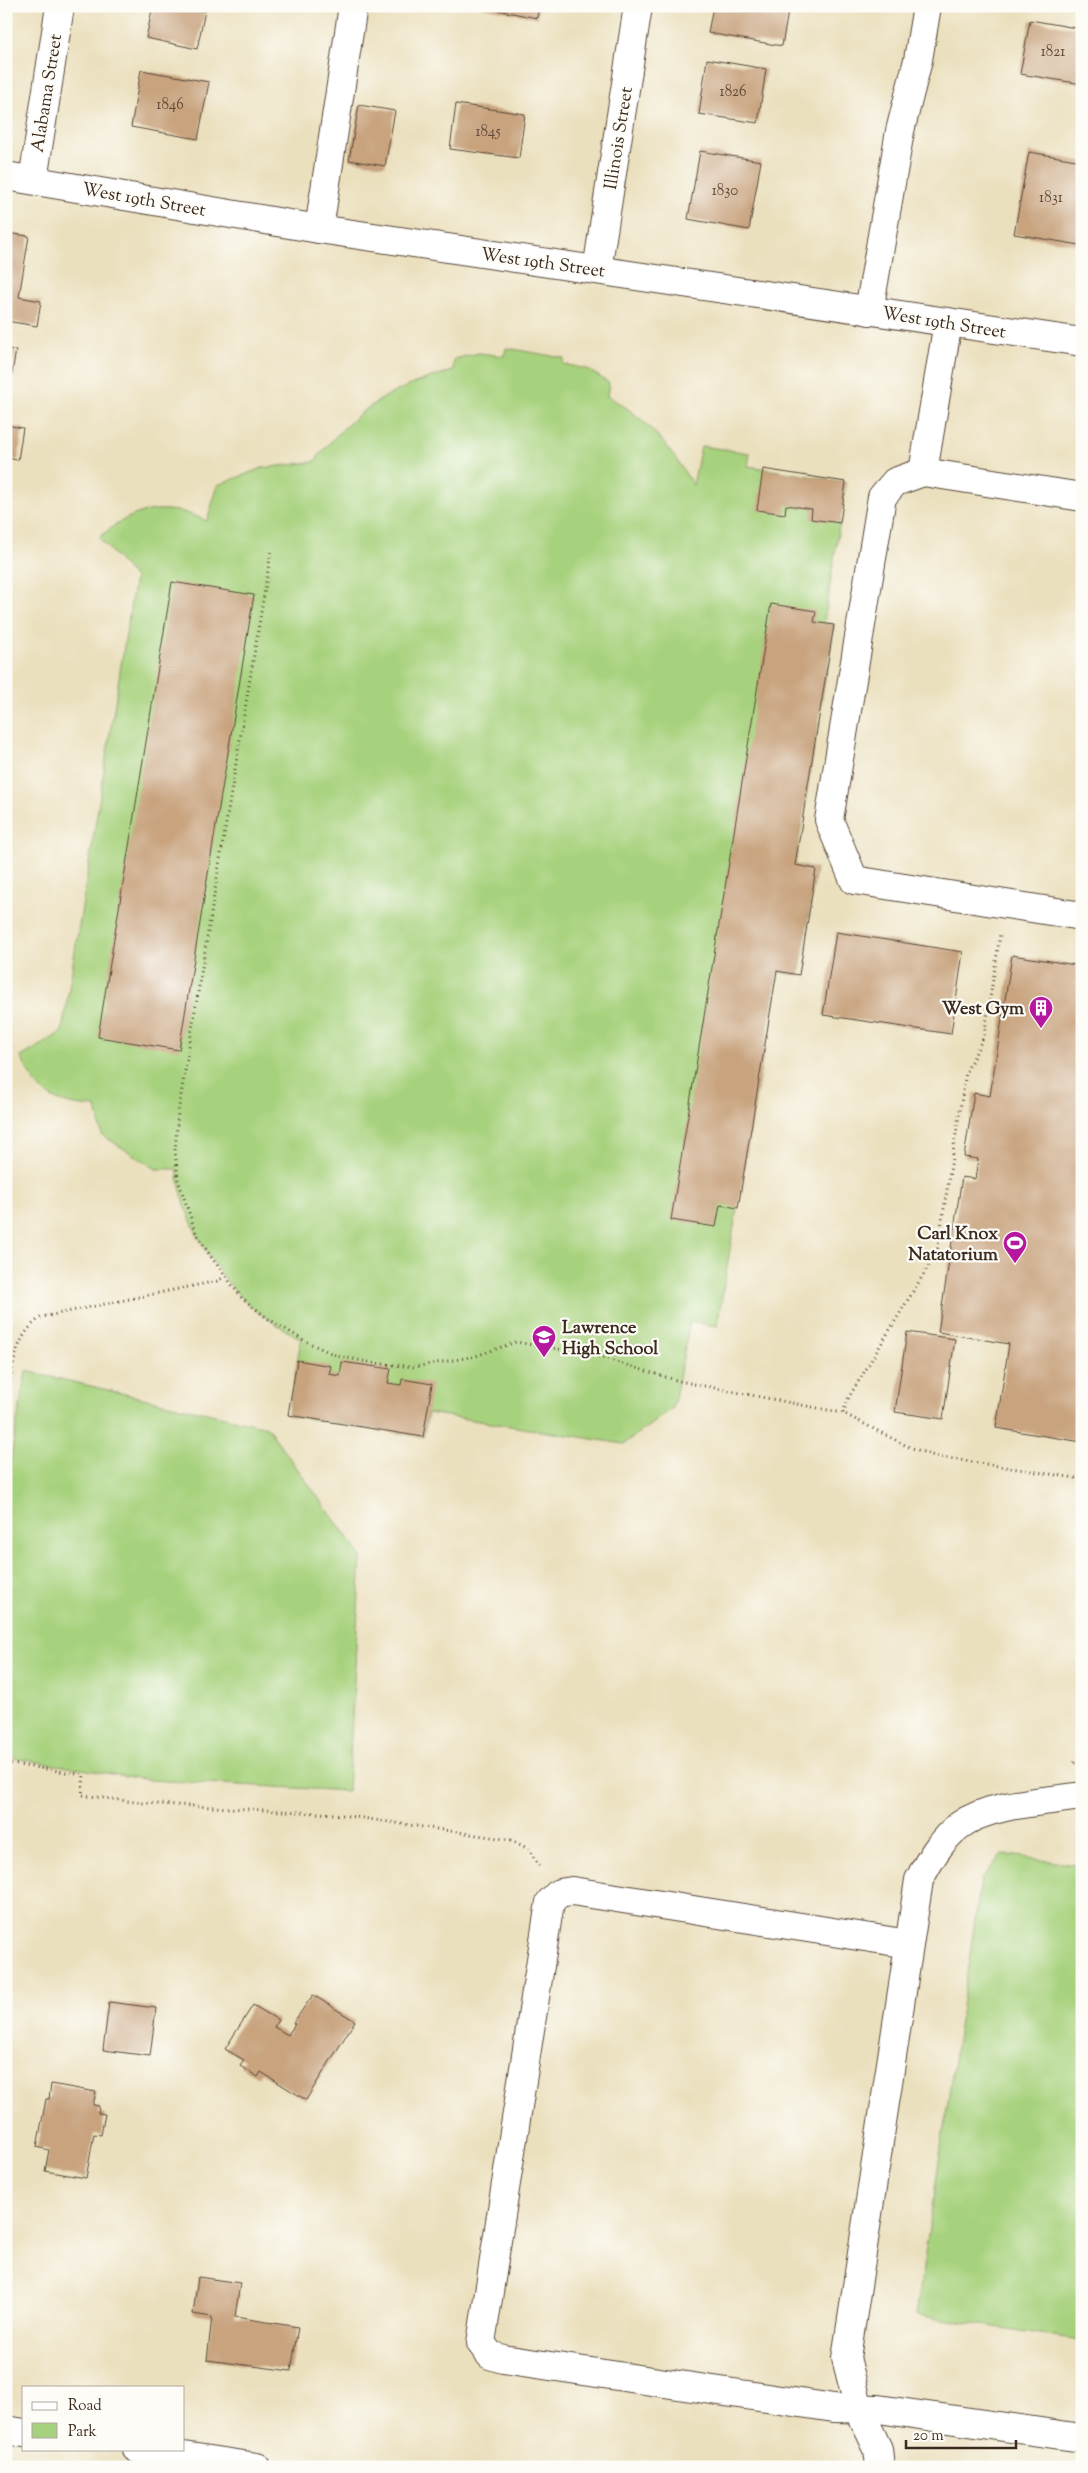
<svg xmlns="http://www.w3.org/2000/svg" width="1088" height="2473" viewBox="0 0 1088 2473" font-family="'Sorts Mill Goudy',serif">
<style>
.green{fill:#a7d27d;stroke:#717e4e}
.building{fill:#c8a37e}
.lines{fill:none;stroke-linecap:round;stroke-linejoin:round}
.minor-casing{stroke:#554536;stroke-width:30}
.major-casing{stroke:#554536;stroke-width:30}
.path{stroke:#554536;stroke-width:3;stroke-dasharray:1 4;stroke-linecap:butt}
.minor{stroke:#fff;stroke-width:28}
.major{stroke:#fff;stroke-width:28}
.labels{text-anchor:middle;stroke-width:4.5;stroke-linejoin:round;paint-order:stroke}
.number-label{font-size:15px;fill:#5e4836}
.street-label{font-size:18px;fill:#3b2a1e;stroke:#fdfcf7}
.poi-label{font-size:18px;font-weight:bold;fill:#3b2a1e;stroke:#fdfcf7;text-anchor:end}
</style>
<rect width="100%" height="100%" fill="#fdfcf7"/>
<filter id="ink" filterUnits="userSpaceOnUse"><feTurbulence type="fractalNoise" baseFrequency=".02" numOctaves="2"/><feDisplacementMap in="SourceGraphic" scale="10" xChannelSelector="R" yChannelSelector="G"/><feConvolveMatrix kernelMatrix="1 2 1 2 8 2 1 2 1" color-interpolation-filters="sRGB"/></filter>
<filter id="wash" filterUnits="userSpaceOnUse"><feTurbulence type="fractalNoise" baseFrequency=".0096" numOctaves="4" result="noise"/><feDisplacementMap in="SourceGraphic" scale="20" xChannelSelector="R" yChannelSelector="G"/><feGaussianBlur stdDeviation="1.12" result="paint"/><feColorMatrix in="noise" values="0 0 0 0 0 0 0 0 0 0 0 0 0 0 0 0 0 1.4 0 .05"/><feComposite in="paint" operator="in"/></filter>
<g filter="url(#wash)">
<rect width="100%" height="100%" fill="#ebe0be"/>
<g class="green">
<path d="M506,348L564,358L563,364L587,369L609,383L607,396C648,418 669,447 693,485L701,446L750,453L748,466L846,482L824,623L834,625L795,865L816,869L799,975L777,972L717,1326L690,1322L673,1408L624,1444L428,1413L423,1437L288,1415L301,1339C280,1326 258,1315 241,1297C209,1264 182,1215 177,1169H156L102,1135L96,1107C55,1105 38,1096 21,1057L62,1032L135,578L99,538C132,507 167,502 207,521L218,485L262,468L314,462C353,411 391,387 453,371L454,359L479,353L504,356Z"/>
<polygon points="26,1371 267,1427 361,1556 348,1791 150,1780 6,1757 6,1486"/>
<polygon points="1002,1854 1082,1866 1082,2345 1080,2344 1080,2340 916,2315 981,1880"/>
</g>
<g id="blocks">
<g class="building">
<polygon points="153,6 206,6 197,49 146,38"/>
<polygon points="477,6 539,6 537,18"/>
<polygon points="713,6 789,6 782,46 708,33"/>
<polygon points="1030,20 1082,29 1082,84 1020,74"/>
<polygon points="707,59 766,69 758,123 699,114"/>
<polygon points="141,70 209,82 198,139 131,127"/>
<polygon points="456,104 525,114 519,158 450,149"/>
<polygon points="359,105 395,111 385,166 349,160"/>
<polygon points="700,151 761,161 749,230 688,219"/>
<polygon points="1029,152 1082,161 1080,245 1014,234"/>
<polygon points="6,233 29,236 19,297 41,301 37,326 6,321"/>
<polygon points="6,349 16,350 7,402 6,402"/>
<polygon points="6,425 23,428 18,460 6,458"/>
<polygon points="763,469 846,482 840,523 811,519 812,509 786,505 785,514 757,510"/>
<polygon points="172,582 254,595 179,1050 98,1037"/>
<polygon points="771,604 816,611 814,622 834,625 795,865 816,869 799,975 777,971 738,1208 720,1205 716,1227 671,1220"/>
<polygon points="836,932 963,952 951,1034 823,1015"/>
<polygon points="1012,955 1082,966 1082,1442 996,1428 1009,1344 938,1332 962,1177 975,1179 978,1159 964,1157 974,1093 990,1096"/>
<polygon points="907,1332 955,1339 943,1419 895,1412"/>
<polygon points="297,1360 331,1366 329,1374 340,1376 342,1362 391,1369 388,1383 401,1385 402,1379 432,1384 423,1437 288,1415"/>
<polygon points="313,1995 355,2021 306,2100 261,2072 258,2077 240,2066 244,2060 225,2049 253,2005 278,2020 274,2027 288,2035 295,2024 293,2023"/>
<polygon points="109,2002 156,2008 150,2056 103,2050"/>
<polygon points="51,2084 96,2092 93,2105 99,2106 98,2113 105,2114 101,2135 94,2134 86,2178 45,2171 49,2150 37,2147 46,2099 49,2099"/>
<polygon points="198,2277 240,2283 235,2317 298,2327 291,2371 207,2360 212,2317 193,2314"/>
</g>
</g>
</g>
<g filter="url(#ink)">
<use href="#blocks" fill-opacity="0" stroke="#554536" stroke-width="1"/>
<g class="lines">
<defs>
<g id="minor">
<polyline points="33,180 60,6"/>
<polyline points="319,229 353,6"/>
<polyline points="597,270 638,6"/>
<polyline points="869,311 900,131 918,60 927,6"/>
<polyline points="948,322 923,472 895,482 882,497 829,820 854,880 1082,916"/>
<polyline points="923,472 1082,497"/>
<polyline points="909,1944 572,1891 559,1893 550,1902 481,2343 490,2355 503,2359 834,2408 878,2409 1082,2438"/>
<polyline points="6,2430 24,2433"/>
<polyline points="137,2449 257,2467"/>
<path d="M880,2467L878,2449L859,2409L846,2358L919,1880C929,1861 941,1839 960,1825C991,1803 1044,1802 1082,1796"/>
</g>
<polyline id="major" points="6,176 319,229 1082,342"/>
</defs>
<use href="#minor" class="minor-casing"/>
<use href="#major" class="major-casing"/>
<g class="path">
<polyline points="271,552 178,1113 175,1151 178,1180 196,1233 211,1257 241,1297 267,1318 305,1341 337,1356 374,1363 414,1367 476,1356 516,1342 593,1355 679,1381 843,1413 907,1446 934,1456 1082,1479"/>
<polyline points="843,1413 849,1397 937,1252 966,1072 984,1036 1000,935"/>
<path d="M6,1414C12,1380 10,1337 42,1317L217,1281L225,1277"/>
<polyline points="6,1763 84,1775 82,1795 142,1803 335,1814 511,1840 529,1849 539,1866"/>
<polyline points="1074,1763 1082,1756"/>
</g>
<use href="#minor" class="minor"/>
<use href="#major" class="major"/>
</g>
</g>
<defs>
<symbol id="building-pin" viewBox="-11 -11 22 30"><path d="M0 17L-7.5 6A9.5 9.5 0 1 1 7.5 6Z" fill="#b5179e" stroke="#fdfcf7"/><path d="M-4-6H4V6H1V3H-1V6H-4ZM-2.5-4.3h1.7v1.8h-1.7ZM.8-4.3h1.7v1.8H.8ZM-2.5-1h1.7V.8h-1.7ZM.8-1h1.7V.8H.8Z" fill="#fff"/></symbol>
<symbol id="stadium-pin" viewBox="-11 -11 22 30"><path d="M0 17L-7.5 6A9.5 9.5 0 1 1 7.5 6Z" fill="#b5179e" stroke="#fdfcf7"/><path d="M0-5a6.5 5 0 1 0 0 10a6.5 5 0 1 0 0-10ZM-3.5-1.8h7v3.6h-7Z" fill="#fff"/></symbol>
<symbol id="school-pin" viewBox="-11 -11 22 30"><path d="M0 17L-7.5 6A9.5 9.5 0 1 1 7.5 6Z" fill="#b5179e" stroke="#fdfcf7"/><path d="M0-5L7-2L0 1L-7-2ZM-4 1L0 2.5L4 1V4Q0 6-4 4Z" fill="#fff"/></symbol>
</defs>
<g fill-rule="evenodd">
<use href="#building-pin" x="1027" y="994" width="28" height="38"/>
<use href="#stadium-pin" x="1001" y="1229" width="28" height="38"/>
<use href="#school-pin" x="530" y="1323" width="28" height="38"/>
</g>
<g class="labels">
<g class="number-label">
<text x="1053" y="56">1821</text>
<text x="733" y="96">1826</text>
<text x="170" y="109">1846</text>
<text x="488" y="136">1845</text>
<text x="725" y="195">1830</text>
<text x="1051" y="202">1831</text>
</g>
<g class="street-label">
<text transform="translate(46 93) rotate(-81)" y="6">Alabama Street</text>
<text transform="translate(618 138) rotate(-81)" y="6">Illinois Street</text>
<text transform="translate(144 199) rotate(10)" y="6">West 19th Street</text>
<text transform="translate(543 262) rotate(8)" y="6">West 19th Street</text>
<text transform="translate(944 322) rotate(9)" y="6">West 19th Street</text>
</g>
<g class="poi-label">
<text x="1024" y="1014">West Gym</text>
<text x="998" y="1239">Carl Knox<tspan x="998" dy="21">Natatorium</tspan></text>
<text x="562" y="1333" text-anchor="start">Lawrence<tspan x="562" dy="21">High School</tspan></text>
</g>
</g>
<rect width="1088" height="2473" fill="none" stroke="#fdfcf7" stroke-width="25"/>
<rect x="22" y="2386" width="162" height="65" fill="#fdfcf7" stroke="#afa8a0"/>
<rect x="32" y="2402" width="25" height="8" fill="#ffffff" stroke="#afa8a0"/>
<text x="68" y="2410" font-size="15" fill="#3b2a1e">Road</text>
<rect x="32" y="2423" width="25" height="15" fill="#a7d27d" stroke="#afa8a0"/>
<text x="68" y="2436" font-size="15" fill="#3b2a1e">Park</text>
<path d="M906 2440v8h110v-8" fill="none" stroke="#3b2a1e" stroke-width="2.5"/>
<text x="913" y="2440" font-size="15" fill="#3b2a1e" stroke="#fdfcf7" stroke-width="4" paint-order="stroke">20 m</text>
</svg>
